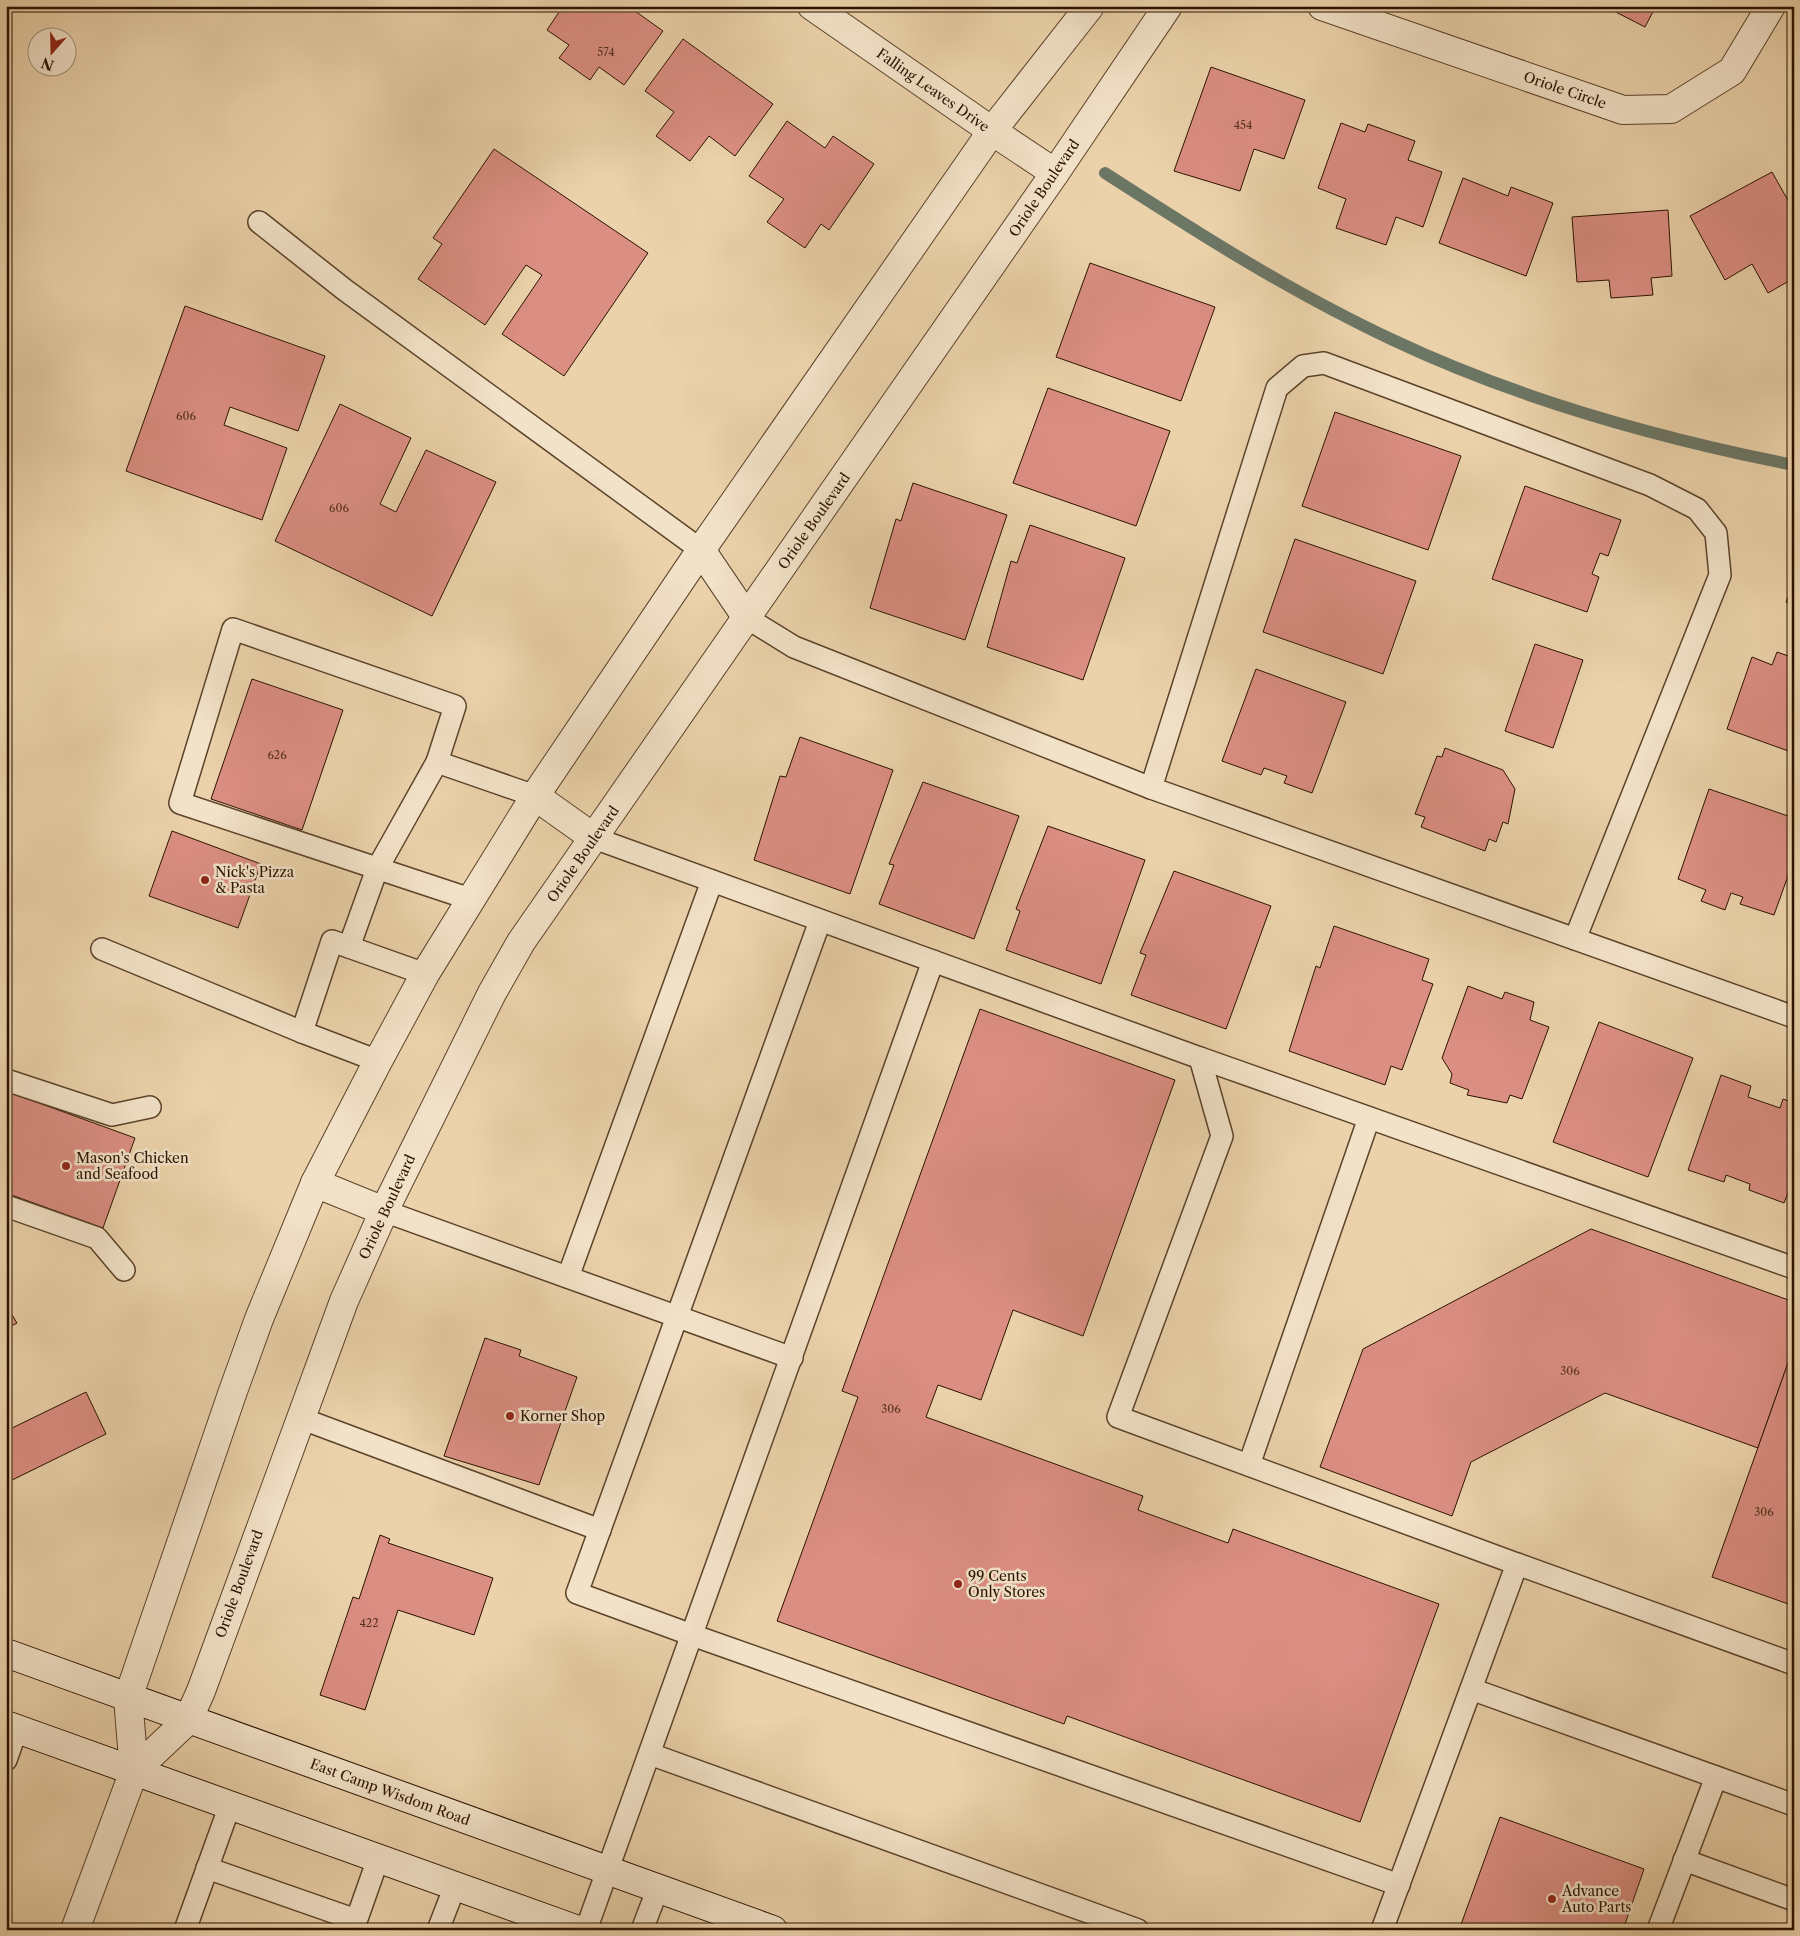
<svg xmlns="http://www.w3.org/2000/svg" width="1800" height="1936" viewBox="0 0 1800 1936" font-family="'Libre Caslon Text',serif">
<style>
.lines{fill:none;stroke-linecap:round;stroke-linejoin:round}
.stream{stroke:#6c7665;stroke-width:12}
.building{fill:#db8e82;stroke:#2b1300}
.service-casing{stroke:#5b432a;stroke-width:24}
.minor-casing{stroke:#5b432a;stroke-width:30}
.tertiary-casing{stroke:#5b432a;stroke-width:30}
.secondary-casing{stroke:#2b1300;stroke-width:30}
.service{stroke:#f2e2c8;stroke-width:21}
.minor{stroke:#f2e2c8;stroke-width:28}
.tertiary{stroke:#f2e2c8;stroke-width:28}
.secondary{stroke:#f2e2c8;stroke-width:28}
.poi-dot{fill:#8f2418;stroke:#f2e2c8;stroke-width:2}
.labels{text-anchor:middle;stroke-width:5;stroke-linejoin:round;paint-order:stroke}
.number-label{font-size:11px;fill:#573220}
.street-label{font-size:14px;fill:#2b1300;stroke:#f2e2c8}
.poi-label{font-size:14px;fill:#2b1300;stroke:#f2e2c8;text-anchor:start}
</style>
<rect width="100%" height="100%" fill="#ebd2aa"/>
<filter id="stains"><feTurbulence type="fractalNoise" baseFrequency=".004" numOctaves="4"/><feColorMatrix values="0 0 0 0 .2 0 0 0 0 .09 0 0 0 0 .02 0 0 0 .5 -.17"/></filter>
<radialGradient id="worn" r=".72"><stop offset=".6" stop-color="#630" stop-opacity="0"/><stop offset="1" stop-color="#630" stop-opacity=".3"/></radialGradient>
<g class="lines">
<path class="stream" d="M1105,173C1198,233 1292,293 1393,340C1520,400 1657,438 1794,465"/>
</g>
<g class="building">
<polygon points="6,6 12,6 6,22"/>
<polygon points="563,6 628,6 663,31 624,85 599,67 590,80 559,58 569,45 547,30"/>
<polygon points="1604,6 1656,6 1645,27"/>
<polygon points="683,39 773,104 735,156 709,136 690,161 656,136 674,112 645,91"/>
<polygon points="1211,67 1305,100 1284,159 1254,149 1240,191 1174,171"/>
<polygon points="787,121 825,148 833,136 874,164 829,230 821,224 805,248 767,222 784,199 749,176"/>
<polygon points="1341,123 1365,132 1368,124 1415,141 1408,160 1442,172 1423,227 1396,217 1386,245 1336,228 1346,199 1318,188"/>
<polygon points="494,149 648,253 564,376 502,334 542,275 526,265 485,325 418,279 442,244 433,238"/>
<polygon points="1772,172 1794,211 1794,278 1768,293 1752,264 1725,280 1690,216"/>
<polygon points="1463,178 1508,196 1511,187 1553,203 1526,276 1439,243"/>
<polygon points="1668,210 1672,276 1651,278 1653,295 1611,298 1609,280 1577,282 1572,217"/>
<polygon points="1090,263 1215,307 1181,401 1056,357"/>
<polygon points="185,306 325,356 298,431 230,407 224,425 287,448 262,520 126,471"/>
<polygon points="1048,388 1170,431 1136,526 1013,483"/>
<polygon points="340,404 411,438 380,504 396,512 426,450 496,482 432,616 275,541"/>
<polygon points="1335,412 1461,456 1428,550 1302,506"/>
<polygon points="913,483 1007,515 965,640 870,608 896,519 901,521"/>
<polygon points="1525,486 1621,520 1608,556 1600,553 1592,574 1599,577 1587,612 1492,579"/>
<polygon points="1030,525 1125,558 1083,680 987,647 1011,561 1017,563"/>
<polygon points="1295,539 1416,581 1383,674 1263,632"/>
<polygon points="1794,582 1794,605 1786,602"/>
<polygon points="1535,644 1583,660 1553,748 1505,731"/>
<polygon points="1777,652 1794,658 1794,753 1727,729 1752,657 1772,665"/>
<polygon points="1256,669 1346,702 1312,793 1284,783 1287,776 1264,768 1261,775 1222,761"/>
<polygon points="252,679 343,710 302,830 211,799"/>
<polygon points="800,737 893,770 850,894 754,860 780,776 786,777"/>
<polygon points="1445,748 1503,770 1515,789 1508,824 1503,822 1496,842 1489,839 1485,851 1421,827 1425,817 1415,814 1437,756 1442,757"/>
<polygon points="923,782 1019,816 974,939 879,904 894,865 889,864"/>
<polygon points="1709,789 1794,818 1794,859 1774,915 1740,904 1743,897 1731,893 1725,910 1701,901 1706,890 1678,879"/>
<polygon points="1048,826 1145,860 1101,984 1006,950 1020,911 1016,909"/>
<polygon points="172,831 261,864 238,928 149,896"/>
<polygon points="1174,871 1271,906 1226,1029 1131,995 1146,955 1140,953"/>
<polygon points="1334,926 1429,959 1422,980 1433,984 1402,1070 1391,1066 1385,1085 1289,1051 1316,966 1320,968"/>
<polygon points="1468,986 1502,999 1505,992 1534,1002 1530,1020 1549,1027 1522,1099 1510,1095 1507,1103 1467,1095 1469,1090 1450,1083 1452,1074 1442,1058"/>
<polygon points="980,1009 1175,1080 1083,1336 1013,1310 981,1400 938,1385 926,1417 1143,1496 1138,1510 1228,1543 1233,1529 1439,1604 1360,1822 1067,1716 1064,1724 777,1621 858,1397 842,1391"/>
<polygon points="1599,1022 1693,1058 1648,1177 1553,1142"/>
<polygon points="1721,1075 1751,1086 1748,1097 1780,1108 1783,1099 1794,1103 1794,1177 1784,1203 1749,1190 1750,1184 1726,1175 1724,1182 1688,1170"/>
<polygon points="6,1091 135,1138 103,1228 6,1193"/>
<polygon points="1591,1229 1794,1302 1794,1346 1758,1448 1605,1393 1471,1462 1452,1516 1320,1467 1363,1349"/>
<polygon points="6,1305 17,1323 6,1329"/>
<polygon points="485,1338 521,1350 519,1356 577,1377 539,1485 444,1456"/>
<polygon points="1794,1346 1794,1606 1712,1577"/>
<polygon points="86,1392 106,1434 6,1483 6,1431"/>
<polygon points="380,1535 390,1539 388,1543 493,1578 474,1635 398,1610 365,1710 320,1695 353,1597 359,1599"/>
<polygon points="1500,1817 1644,1869 1623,1930 1459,1930"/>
</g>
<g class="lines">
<defs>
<g id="service">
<polyline points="259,222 345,290 701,550"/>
<polyline points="747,618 794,647 1151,788 1277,388 1303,366 1324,363 1650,485 1697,509 1716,533 1720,575 1575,939"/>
<polyline points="1151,788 1794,1017"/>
<polyline points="594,838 1200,1058 1222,1136 1118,1417 1517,1564 1382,1930"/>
<polyline points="470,899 180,803 233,629 455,706 437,762 535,796"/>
<polyline points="820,921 577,1593 692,1635 1399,1885"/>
<polyline points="349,947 377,869 437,762"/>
<polyline points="102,949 302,1032"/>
<polyline points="1200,1058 1794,1268"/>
<polyline points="378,1061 302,1032 332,941 425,974"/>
<polyline points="6,1080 112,1115 150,1107"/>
<polyline points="6,1206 97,1238 124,1270"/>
<polyline points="384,1211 792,1358"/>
<polyline points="568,1277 712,881"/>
<polyline points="300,1418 600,1530"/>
<polyline points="1249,1465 1369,1118"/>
<polyline points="1517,1564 1794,1664"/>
<polyline points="1471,1689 1794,1805"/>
<polyline points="650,1754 1138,1930"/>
<polyline points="6,1760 17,1729"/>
<polyline points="1684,1860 1794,1900"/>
<polyline points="207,1868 356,1920"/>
<polyline points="185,1930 230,1805"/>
<polyline points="353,1930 378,1859"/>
<polyline points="438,1930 455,1886"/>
<polyline points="586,1930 933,961"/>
<polyline points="642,1930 658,1888"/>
<polyline points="1658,1930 1716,1777"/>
</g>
<g id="minor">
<polyline points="812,6 992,131"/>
<polyline points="1322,6 1623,110 1671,109 1732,71 1771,6"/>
</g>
<g id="tertiary">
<polyline points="992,131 1055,173"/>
<polyline points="701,550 747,618"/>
<polyline points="535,796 594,838"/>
<polyline points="315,1183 384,1211"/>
<polyline points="134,1771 188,1720 201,1691 344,1301 384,1211 492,993 521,942 1055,173 1168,6"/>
<polyline points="75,1930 134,1771 128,1698 232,1394 259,1319 315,1183 378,1061 425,974 535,796 701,550 992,131 1090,6"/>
</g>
<g id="secondary">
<polyline points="6,1653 773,1930"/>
<polyline points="6,1725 578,1930"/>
</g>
</defs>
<use href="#service" class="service-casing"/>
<use href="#minor" class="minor-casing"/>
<use href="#tertiary" class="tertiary-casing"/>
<use href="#secondary" class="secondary-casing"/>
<use href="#service" class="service"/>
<use href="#minor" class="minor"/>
<use href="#tertiary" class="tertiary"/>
<use href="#secondary" class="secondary"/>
</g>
<g class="poi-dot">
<circle cx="205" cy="880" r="5"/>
<circle cx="66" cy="1166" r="5"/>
<circle cx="510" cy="1416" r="5"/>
<circle cx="958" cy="1584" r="5"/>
<circle cx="1552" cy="1899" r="5"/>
</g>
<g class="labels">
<g class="number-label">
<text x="606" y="56">574</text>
<text x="1243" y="129">454</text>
<text x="186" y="420">606</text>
<text x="339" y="512">606</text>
<text x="277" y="759">626</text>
<text x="1570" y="1375">306</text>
<text x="891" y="1413">306</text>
<text x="1764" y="1516">306</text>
<text x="369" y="1627">422</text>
</g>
<g class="street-label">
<text transform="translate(933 90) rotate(35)" y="5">Falling Leaves Drive</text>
<text transform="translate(1565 90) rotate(19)" y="5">Oriole Circle</text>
<text transform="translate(1044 188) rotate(-56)" y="5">Oriole Boulevard</text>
<text transform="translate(814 521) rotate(-55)" y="5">Oriole Boulevard</text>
<text transform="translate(583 854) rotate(-55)" y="5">Oriole Boulevard</text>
<text transform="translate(387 1207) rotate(-65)" y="5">Oriole Boulevard</text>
<text transform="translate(239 1584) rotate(-70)" y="5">Oriole Boulevard</text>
<text transform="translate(390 1792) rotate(20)" y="5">East Camp Wisdom Road</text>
</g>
<g class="poi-label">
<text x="215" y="877">Nick's Pizza<tspan x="215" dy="16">&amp; Pasta</tspan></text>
<text x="76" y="1163">Mason's Chicken<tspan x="76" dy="16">and Seafood</tspan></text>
<text x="520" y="1421">Korner Shop</text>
<text x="968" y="1581">99 Cents<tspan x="968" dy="16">Only Stores</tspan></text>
<text x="1562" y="1896">Advance<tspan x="1562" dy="16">Auto Parts</tspan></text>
</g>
</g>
<rect width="1800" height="1936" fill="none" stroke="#ebd2aa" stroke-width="25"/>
<rect x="8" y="8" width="1785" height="1921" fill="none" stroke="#2b1300" stroke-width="2.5"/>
<rect x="12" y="12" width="1775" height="1911" fill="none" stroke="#2b1300"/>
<g transform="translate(52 52) rotate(200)"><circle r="24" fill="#f2e2c8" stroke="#a28f78"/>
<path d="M0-4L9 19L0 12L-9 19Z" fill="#8f2418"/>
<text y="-8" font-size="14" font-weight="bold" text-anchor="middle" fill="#2b1300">N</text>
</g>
<rect width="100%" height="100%" filter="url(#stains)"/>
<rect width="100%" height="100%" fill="url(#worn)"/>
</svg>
